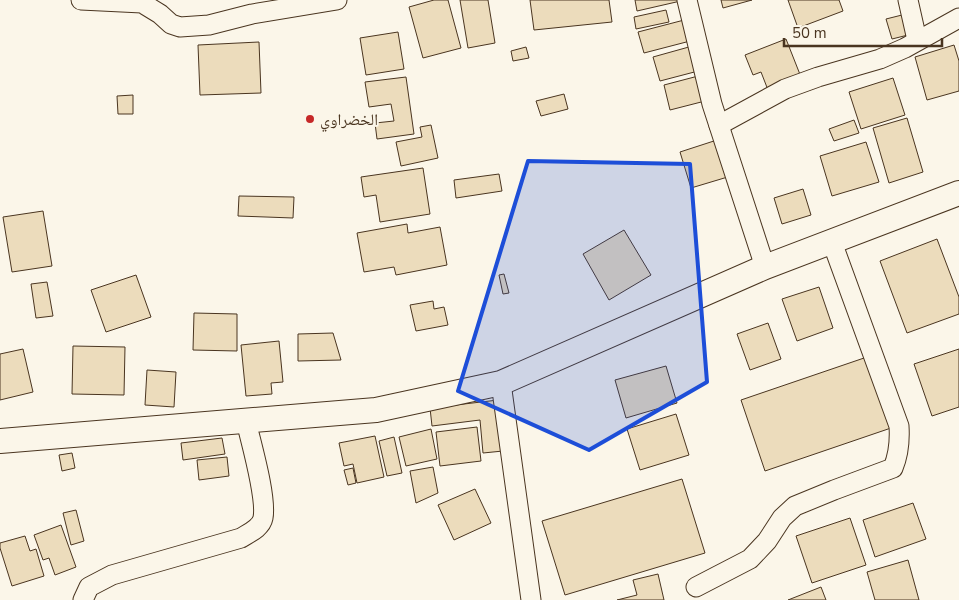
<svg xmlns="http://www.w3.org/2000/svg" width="959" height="600" viewBox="0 0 959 600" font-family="'Nunito Sans','Noto Naskh Arabic',sans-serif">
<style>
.building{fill:#ecdcbc;stroke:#4a3520}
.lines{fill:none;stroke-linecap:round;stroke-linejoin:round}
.minor-casing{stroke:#4a3520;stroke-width:21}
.tertiary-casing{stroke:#4a3520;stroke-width:26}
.minor{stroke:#fbf6e9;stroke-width:19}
.tertiary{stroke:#fbf6e9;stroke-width:24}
.marked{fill:#1d4ed8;fill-opacity:0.2;stroke:#1d4ed8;stroke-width:4;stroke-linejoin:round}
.poi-dot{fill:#c62828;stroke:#fbf6e9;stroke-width:2}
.labels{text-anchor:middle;stroke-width:4;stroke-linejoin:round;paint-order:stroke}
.poi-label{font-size:16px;fill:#4a3520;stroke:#fbf6e9;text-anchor:start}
</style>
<rect width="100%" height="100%" fill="#fbf6e9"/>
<g class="building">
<polygon points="434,0 448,0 461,48 423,58 409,7"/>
<polygon points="460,0 488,0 495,43 468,48"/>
<polygon points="530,0 609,0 612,22 534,30"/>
<polygon points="635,0 685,0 637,11"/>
<polygon points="721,0 752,0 723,8"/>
<polygon points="788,0 839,0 843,11 798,28"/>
<polygon points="666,10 669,22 636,29 634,17"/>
<polygon points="906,14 912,34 892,39 886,19"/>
<polygon points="688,19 694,40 644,53 638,32"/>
<polygon points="398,32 404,69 366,75 360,38"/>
<polygon points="786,39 801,77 768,90 761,72 753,75 745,55"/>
<polygon points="259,42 261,93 200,95 198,45"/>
<polygon points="696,45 702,70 660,81 653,57"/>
<polygon points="954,45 959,61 959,91 927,100 915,57"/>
<polygon points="526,47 529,58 513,61 511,51"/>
<polygon points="702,75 709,100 670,110 664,85"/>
<polygon points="406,77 414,134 377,139 375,123 394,121 391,104 369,107 365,82"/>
<polygon points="893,78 905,115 861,129 849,92"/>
<polygon points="564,94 568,109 541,116 536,101"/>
<polygon points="133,95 133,114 118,114 117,96"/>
<polygon points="907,118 923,172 889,183 873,128"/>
<polygon points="854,120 859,133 834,141 829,129"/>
<polygon points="431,125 438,158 401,166 396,142 422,137 420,127"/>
<polygon points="720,139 731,176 691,188 680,152"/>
<polygon points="866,142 879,182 832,196 820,156"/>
<polygon points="423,168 430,214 380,222 376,195 364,197 361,177"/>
<polygon points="499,174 502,191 456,198 454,180"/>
<polygon points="803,189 811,215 782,224 774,198"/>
<polygon points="239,196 294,197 293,218 238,216"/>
<polygon points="43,211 52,266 12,272 3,217"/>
<polygon points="407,224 408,233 440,227 447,265 396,275 394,267 364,272 357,233"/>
<polygon points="624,230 651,275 609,300 583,254"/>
<polygon points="937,239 959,297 959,314 907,333 880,261"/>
<polygon points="504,274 509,293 503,294 499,275"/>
<polygon points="136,275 151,317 106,332 91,290"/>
<polygon points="47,282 53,316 36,318 31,284"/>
<polygon points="819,287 833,328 797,341 782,299"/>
<polygon points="433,301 434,309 444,307 448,325 416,331 410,305"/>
<polygon points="194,313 237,314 237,351 193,350"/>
<polygon points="768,323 781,359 750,370 737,334"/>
<polygon points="333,333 341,360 298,361 298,334"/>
<polygon points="279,341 283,382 271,383 272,394 246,396 241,345"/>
<polygon points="73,346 125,347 124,395 72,394"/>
<polygon points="23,349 33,392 0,400 0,354"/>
<polygon points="959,349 959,407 932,416 914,364"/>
<polygon points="867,357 891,428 765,471 741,400"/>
<polygon points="666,366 677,403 626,418 615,380"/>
<polygon points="147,370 176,372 174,407 145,405"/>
<polygon points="498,400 503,451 483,453 480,420 432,426 430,408"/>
<polygon points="676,414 689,455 640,470 627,429"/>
<polygon points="477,427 481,461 440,466 436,432"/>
<polygon points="431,429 437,459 406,466 399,437"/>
<polygon points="375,436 384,477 357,483 353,464 344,466 339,443"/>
<polygon points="394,437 402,473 387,476 379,441"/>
<polygon points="222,438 225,454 183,460 181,443"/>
<polygon points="72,453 75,468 62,471 59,455"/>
<polygon points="227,457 229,476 199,480 197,460"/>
<polygon points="433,467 438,493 416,503 410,471"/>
<polygon points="353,468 356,483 348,485 344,470"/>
<polygon points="682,479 705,553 565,595 542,521"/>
<polygon points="475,489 491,523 454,540 438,505"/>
<polygon points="913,503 926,539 875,557 863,520"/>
<polygon points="76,510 84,541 71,545 63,513"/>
<polygon points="850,518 866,565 812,583 796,536"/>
<polygon points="61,525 76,567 55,575 49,558 43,560 34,535"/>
<polygon points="25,536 30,551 36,549 44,576 12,586 0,548 0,543"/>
<polygon points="908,560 919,600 875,600 867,572"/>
<polygon points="658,574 664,600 617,600 637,595 633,580"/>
<polygon points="821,587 826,600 788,600"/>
</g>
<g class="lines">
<defs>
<g id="minor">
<polyline points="81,0 142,3 160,14 171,24 180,27 209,25 252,14 337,0"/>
<polyline points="687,0 712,104 765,267"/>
<polyline points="908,0 917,40"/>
<polyline points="719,125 785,89 818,77 880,59 905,48 959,18"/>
<polyline points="501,383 531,600"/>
<path d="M696,587L750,559L767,541L782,518L795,506L834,490L893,468C899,454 900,442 899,426L832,242"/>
<path d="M83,600L89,587L112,575L241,538C249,533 261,528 263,518C267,497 251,443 246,421"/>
</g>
<polyline id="tertiary" points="0,441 376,410 501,383 765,267 959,193"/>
</defs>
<use href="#minor" class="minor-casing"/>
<use href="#tertiary" class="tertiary-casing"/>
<use href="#minor" class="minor"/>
<use href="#tertiary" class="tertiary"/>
</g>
<path class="marked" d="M528,161L690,164L707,382L589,450L458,391Z"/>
<circle class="poi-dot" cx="310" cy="119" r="5"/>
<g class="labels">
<g class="poi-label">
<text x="320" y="125">الخضراوي</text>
</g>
</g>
<path d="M784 38v8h158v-8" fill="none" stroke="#4a3520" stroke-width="2.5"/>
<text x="792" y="38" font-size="15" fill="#4a3520" stroke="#fbf6e9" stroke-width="4" paint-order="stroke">50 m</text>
</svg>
